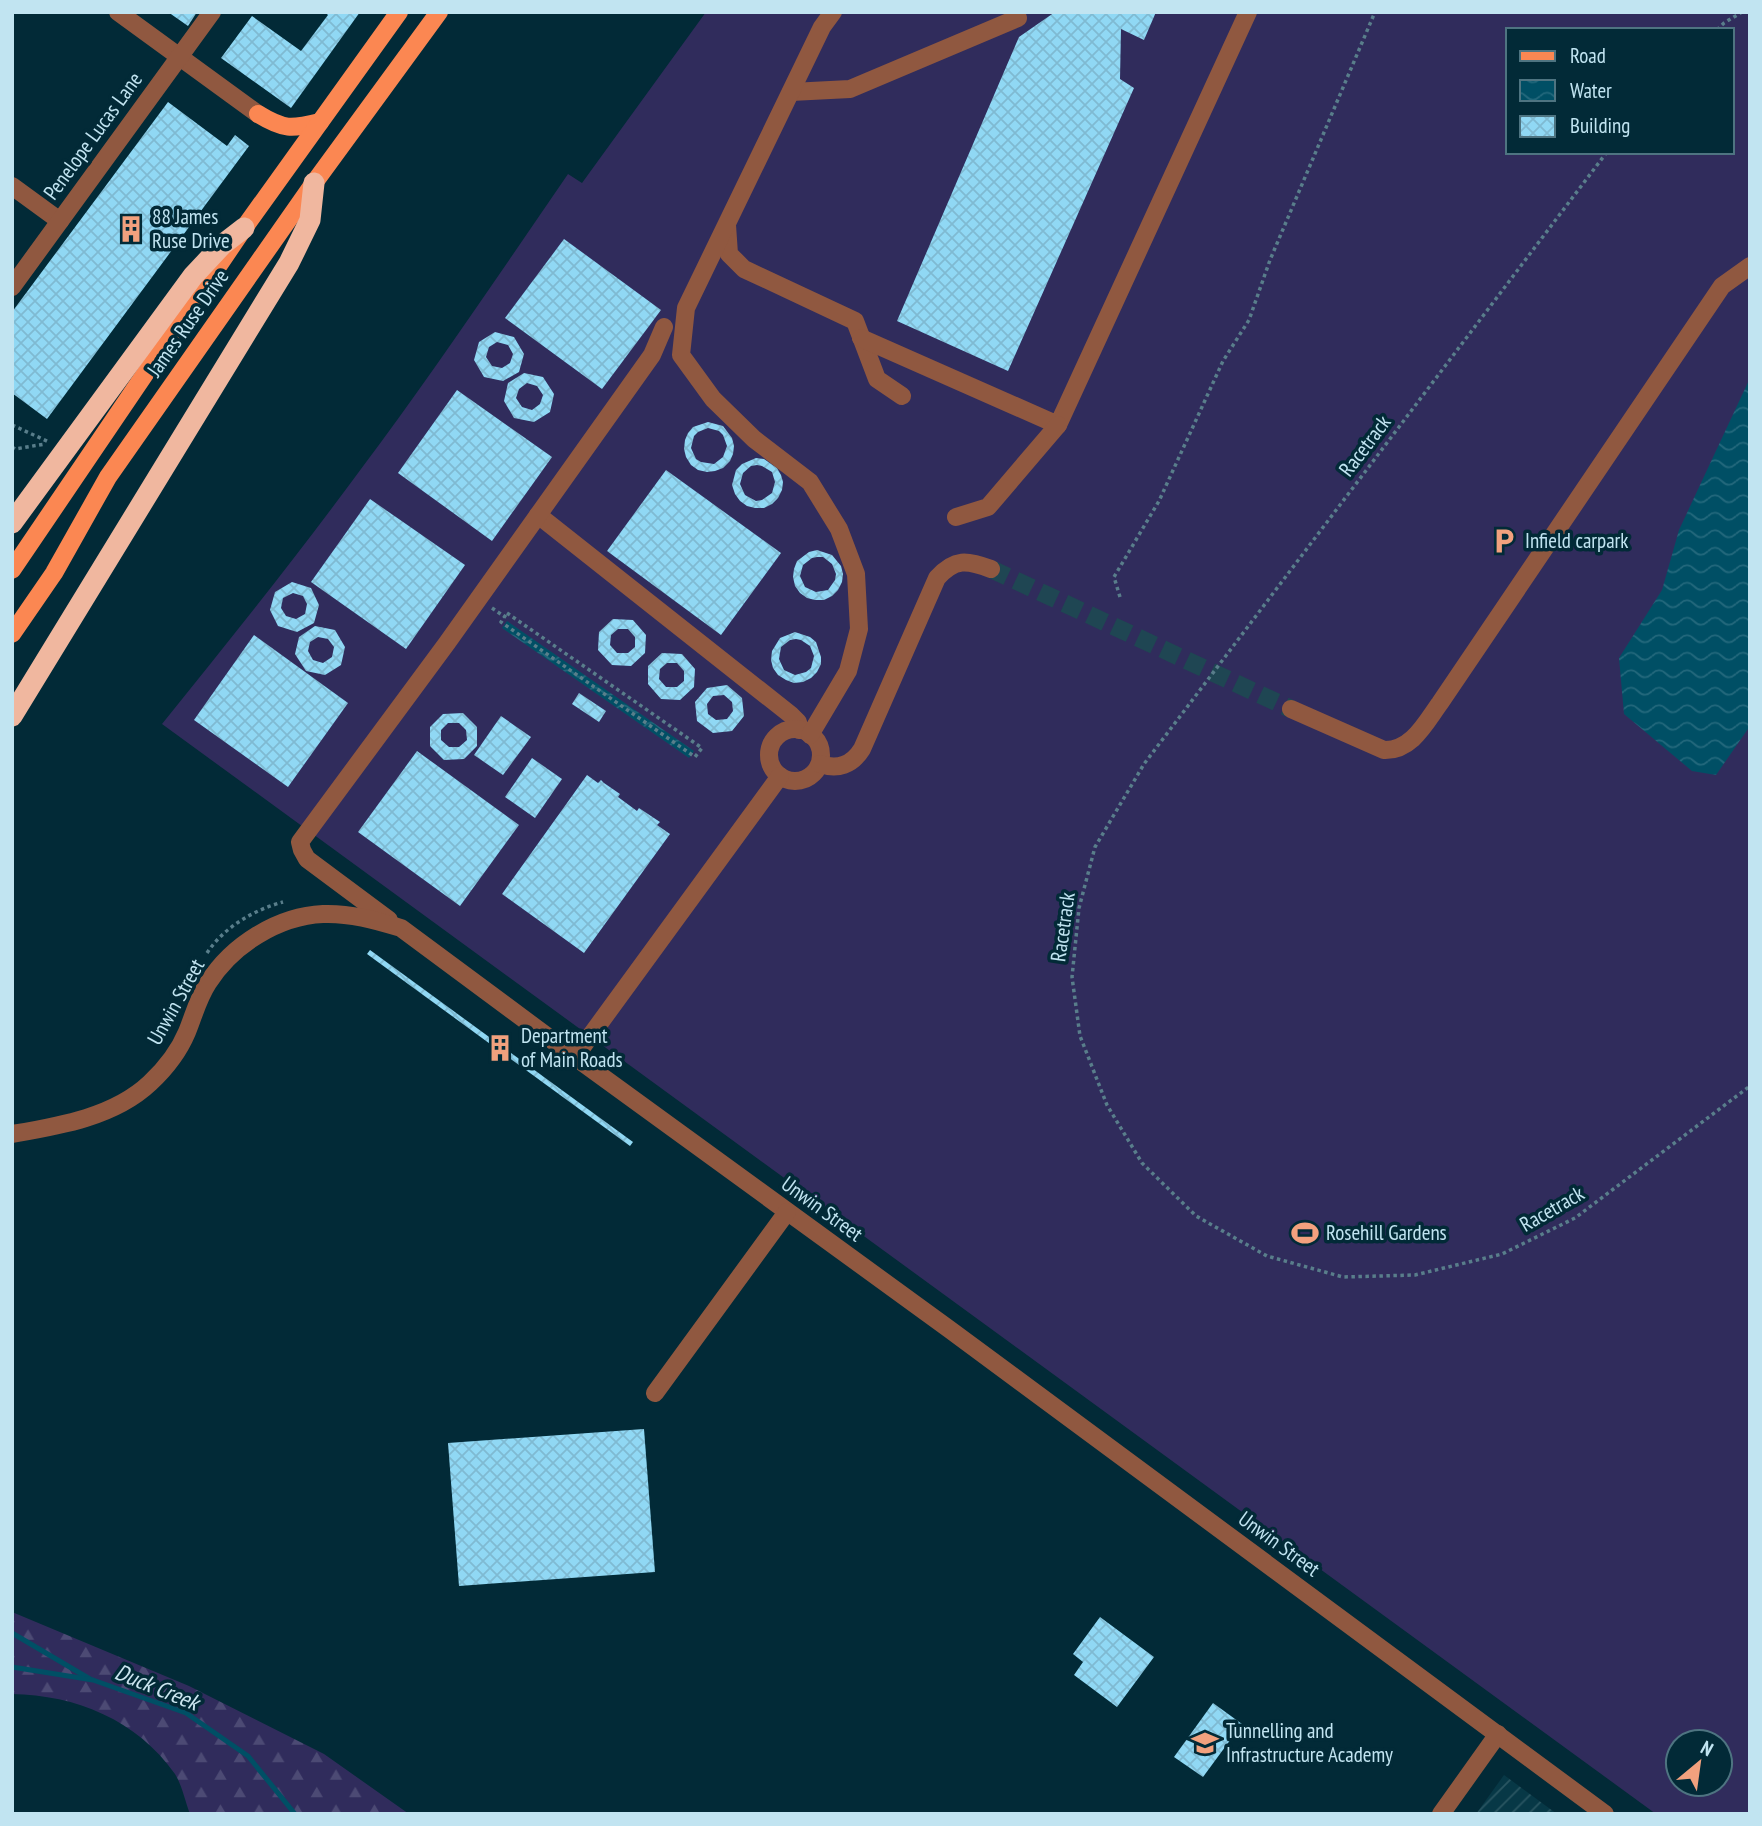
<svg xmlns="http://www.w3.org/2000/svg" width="1762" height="1826" viewBox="0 0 1762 1826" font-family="'PT Sans Narrow',sans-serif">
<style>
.industrial{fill:url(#industrial-furrows)}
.forest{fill:url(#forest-firs)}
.garden{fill:#302c5c;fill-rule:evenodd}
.water{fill:url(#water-waves)}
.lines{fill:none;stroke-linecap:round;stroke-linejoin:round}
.stream{stroke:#004f65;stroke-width:5}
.building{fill:url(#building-cross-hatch);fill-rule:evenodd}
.minor-tunnel{stroke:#1f4653;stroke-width:18;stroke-dasharray:18 9;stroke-linecap:butt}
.path{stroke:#597e8b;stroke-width:3.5;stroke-dasharray:3.5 3.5;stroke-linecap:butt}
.minor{stroke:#905840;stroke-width:18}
.major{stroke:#fb8752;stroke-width:18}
.highway{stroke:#f0b79f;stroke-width:21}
.labels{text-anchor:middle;stroke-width:7;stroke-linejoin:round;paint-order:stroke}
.street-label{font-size:21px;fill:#c1e4f1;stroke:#022a37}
.poi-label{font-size:21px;fill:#c1e4f1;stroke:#022a37;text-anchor:start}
.water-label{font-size:23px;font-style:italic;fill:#cce6f0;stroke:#022a37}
</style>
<defs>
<pattern id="industrial-furrows" width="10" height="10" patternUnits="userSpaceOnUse" patternTransform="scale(1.75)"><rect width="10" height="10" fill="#073846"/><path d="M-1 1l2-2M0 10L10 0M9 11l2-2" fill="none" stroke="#295561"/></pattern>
<pattern id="forest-firs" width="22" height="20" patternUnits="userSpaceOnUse" patternTransform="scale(1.75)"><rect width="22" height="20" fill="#302c5c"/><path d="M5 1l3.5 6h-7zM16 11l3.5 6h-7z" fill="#4c4a74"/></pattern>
<pattern id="water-waves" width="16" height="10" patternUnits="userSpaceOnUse" patternTransform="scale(1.75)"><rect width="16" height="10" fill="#004f65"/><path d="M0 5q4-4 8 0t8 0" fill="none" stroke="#23687c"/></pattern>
<pattern id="building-cross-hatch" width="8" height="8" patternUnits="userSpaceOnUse" patternTransform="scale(1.75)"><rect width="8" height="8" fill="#90d8f4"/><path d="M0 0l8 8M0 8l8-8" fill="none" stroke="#7fbad2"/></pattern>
</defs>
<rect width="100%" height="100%" fill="#022a37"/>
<polygon class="industrial" points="1504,1775 1557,1814 1476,1814"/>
<path class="forest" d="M12,1612L189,1686L324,1754L409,1814H190C185,1801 182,1785 175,1774C137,1720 76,1695 12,1694Z"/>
<path class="garden" d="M706,12H1750V1814H1656L162,724C230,640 297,556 361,469C433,373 500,273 568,174L582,183ZM1508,30H1732V152H1508ZM1678,1742H1720V1784H1678Z"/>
<g class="water">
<polygon points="1750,378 1750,726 1716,775 1692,771 1624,714 1619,658 1662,590 1679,530"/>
<polygon points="507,621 694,751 689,758 502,628"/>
</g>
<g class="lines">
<g class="stream">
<polyline points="12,1633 90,1679"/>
<polyline points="12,1667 93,1680 186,1713 248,1756 295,1814"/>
</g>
</g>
<g class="building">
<polygon points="168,12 197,12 188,26"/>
<polygon points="325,12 360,12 291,108 221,58 252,16 301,51 328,15"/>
<polygon points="1055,12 1156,12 1144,40 1121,29 1120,79 1134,88 1008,371 897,321 1019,37"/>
<polygon points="168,102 227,146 235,135 249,146 47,419 12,393 12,312"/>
<polygon points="564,239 661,310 602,389 505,318"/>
<path d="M495,332L514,337L524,354L519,372L503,381L484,377L474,360L479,342ZM497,342L508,345L513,354L510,363L502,368L492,366L486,357L489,347Z"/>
<path d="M524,373L543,377L554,394L550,412L534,422L514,418L504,401L508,383ZM527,383L537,386L543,395L540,404L532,410L522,407L516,398L519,389Z"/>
<polygon points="457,390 552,457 492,541 398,473"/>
<path d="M708,422L723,426L732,438L734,446L733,454L730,461L723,468L715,471L707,472L698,470L691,465L686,457L684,449L685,440L688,433L693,427ZM708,428L719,431L723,435L727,446L723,457L714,464L701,462L696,459L691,448L694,436L698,432Z"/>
<path d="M756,458L764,459L777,468L781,475L783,482L782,490L778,498L772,504L764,508H755L747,506L740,501L735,494L732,485L736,470L742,464ZM757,465L762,466L772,472L775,482L772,493L762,500L756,501L745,495L740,484L743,473L751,466Z"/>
<polygon points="666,470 781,553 721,635 607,551"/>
<polygon points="370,499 465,565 406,649 311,582"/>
<path d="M817,550L832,555L841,566L843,574L842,582L838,590L832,596L824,600H815L807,598L800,593L795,586L793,577L794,569L797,561L809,552ZM817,557H823L832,564L836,574L835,580L828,590L816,592L805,587L800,576L803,565L812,558Z"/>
<path d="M292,582L311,588L319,605L314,623L297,632L278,626L270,610L275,592ZM293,593L303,596L307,604L305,614L296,619L286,616L281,608L283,598Z"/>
<path d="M613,619L633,620L646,635L645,653L631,666L612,665L598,650L599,632ZM618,629H628L635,637V647L628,653H617L610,645L611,635Z"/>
<path d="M315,626L335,630L345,647L341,665L325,675L306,671L295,654L299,637ZM318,637L328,639L334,647L332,657L323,663L313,660L308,651L310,642Z"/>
<path d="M795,632L810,637L816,642L821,657V664L817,672L811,678L803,682L794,683L786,680L778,675L773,668L771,660L772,651L780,638ZM796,639L801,640L810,646L814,656L811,668L806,672L795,675L784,670L779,659L781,647L790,640Z"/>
<polygon points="254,635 348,703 288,787 194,720"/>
<path d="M662,653L682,654L695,669L694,687L680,700L661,699L648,684V666ZM667,663H677L684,671V681L677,687H666L659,679L660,669Z"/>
<path d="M727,685L742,698L744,716L732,731L713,733L697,721L695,702L707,688ZM724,695L732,702L733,711L727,719L716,720L708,714L707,704L713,696Z"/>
<polygon points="579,693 606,711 599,722 572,704"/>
<path d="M463,713L477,727V746L464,759L444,760L430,746V727L443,714ZM448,723H459L466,730L467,740L459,747H449L441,740V730Z"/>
<polygon points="501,716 531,737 503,775 474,755"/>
<polygon points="417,751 519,825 460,906 358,832"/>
<polygon points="532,758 562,779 535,818 505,797"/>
<polygon points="587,775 598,783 601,780 604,783 620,794 618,797 637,811 639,808 660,822 657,825 670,834 584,953 502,894"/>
<polygon points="370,950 633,1142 630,1146 367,954"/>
<polygon points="644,1429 655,1572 459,1586 448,1443"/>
<polygon points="1100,1617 1154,1657 1117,1707 1074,1675 1083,1662 1073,1654"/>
<polygon points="1213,1703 1242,1724 1203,1777 1174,1757"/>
</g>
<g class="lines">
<polyline class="minor-tunnel" points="991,569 1291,709"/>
<g class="path">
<polyline points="1717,30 1724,23 1742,12"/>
<polyline points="1607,152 1144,764 1095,847 1079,908 1072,977 1080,1036 1107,1105 1142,1163 1196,1216 1267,1256 1343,1277 1415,1275 1502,1254 1575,1218 1750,1086"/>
<polyline points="12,425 49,442"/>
<polyline points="12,447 15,449 45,444"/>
<polyline points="1120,597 1114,577 1159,501 1223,361 1249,320 1270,260 1375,12"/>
<polyline points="492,608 505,617"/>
<polygon points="507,613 702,748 695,757 501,622"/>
<path d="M207,953C224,927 254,910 283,902"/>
</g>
<g class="minor">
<polyline points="118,12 258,114"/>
<polyline points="791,92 850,89 1018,18"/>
<polyline points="12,186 60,221"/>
<polyline points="727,225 729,254 744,269 855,321 877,379 902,396"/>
<polyline points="12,287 212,12"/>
<polyline points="861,338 1058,425 1248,12"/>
<polyline points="538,515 791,715 798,722 799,730"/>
<polyline points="956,517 988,507 1058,425"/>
<path d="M1291,709L1384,750C1412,751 1426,722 1440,703L1722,286L1750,266"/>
<circle cx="795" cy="755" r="26"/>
<polyline points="810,735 848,671 859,629 856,574 839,529 810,482 754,439 713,399 681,355 686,308 822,27 833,12"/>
<path d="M820,764C838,770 852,765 862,749L937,578C955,558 967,560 991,569"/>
<polyline points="389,920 307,859 302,850 300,842 447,643 652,355 664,327"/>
<polyline points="575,1057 780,776"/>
<path d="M12,1134C59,1126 114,1117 150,1083C165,1069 179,1051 187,1032C194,1015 198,998 208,983C232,945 278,916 323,914C350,913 375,920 401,928L575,1057L949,1329L1605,1814"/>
<polyline points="655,1393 787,1212"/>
<polyline points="1441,1814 1498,1734"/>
</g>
<g class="major">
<path d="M258,114C284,130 291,129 320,122"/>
<polyline points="12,570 244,228 399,12"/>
<polyline points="12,634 54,573 108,477 314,183 439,12"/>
</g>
<g class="highway">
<polyline points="12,523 193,276 222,245 244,228"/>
<polyline points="12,716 289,263 310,220 314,183"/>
</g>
</g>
<defs>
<symbol id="building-bare" viewBox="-9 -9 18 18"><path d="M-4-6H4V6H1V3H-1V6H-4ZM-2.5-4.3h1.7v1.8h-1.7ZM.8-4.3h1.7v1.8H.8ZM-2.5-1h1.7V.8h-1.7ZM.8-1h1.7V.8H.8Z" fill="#f2a17e" stroke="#022a37" stroke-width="2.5" paint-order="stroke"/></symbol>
<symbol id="parking-bare" viewBox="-9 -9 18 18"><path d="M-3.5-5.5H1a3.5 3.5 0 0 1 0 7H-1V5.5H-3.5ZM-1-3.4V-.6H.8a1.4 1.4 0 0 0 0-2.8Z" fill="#f2a17e" stroke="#022a37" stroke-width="2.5" paint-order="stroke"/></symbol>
<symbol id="stadium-bare" viewBox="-9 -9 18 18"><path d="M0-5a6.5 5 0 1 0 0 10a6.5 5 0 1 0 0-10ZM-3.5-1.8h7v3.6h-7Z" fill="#f2a17e" stroke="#022a37" stroke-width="2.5" paint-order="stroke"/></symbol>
<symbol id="university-bare" viewBox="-9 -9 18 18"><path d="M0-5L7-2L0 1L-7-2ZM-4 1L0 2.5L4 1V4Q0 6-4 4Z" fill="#f2a17e" stroke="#022a37" stroke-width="2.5" paint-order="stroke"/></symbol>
</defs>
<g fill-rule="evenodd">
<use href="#building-bare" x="112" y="210" width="38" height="38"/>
<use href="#parking-bare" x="1485" y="522" width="38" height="38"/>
<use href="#building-bare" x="481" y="1029" width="38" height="38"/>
<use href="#stadium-bare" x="1286" y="1214" width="38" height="38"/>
<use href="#university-bare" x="1186" y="1724" width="38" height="38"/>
</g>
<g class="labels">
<g class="street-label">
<text transform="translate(93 136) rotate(-54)" y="7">Penelope Lucas Lane</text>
<text transform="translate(188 323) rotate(-55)" y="7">James Ruse Drive</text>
<text transform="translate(1365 446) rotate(-53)" y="7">Racetrack</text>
<text transform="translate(1063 927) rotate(-82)" y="7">Racetrack</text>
<text transform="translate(176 1002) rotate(-61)" y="7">Unwin Street</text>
<text transform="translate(822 1209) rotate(36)" y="7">Unwin Street</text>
<text transform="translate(1552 1209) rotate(-30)" y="7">Racetrack</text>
<text transform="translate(1279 1544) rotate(36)" y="7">Unwin Street</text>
</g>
<g class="poi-label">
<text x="152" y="224">88 James<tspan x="152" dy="24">Ruse Drive</tspan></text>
<text x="1525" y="548">Infield carpark</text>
<text x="521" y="1043">Department<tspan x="521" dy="24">of Main Roads</tspan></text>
<text x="1326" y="1240">Rosehill Gardens</text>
<text x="1226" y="1738">Tunnelling and<tspan x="1226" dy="24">Infrastructure Academy</tspan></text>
</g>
<g class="water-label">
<text transform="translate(157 1687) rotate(22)" y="8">Duck Creek</text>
</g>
</g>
<rect width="1762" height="1826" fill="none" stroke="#c1e4f1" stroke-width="28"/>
<rect x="1506" y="28" width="228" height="126" fill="#022a37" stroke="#4e7481" stroke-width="2"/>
<rect x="1520" y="51" width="35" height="10" fill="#fb8752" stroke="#4e7481" stroke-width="2"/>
<text x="1570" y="63" font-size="21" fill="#c1e4f1">Road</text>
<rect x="1520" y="80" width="35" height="21" fill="url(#water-waves)" stroke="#4e7481" stroke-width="2"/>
<text x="1570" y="98" font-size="21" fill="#c1e4f1">Water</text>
<rect x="1520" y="116" width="35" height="21" fill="url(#building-cross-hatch)" stroke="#4e7481" stroke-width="2"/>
<text x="1570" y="133" font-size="21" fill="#c1e4f1">Building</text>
<g transform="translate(1699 1763) rotate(29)"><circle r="33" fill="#022a37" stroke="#4e7481" stroke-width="2"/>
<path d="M0-5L12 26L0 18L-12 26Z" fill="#f2a17e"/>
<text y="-10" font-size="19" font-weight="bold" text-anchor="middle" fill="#c1e4f1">N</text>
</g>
</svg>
